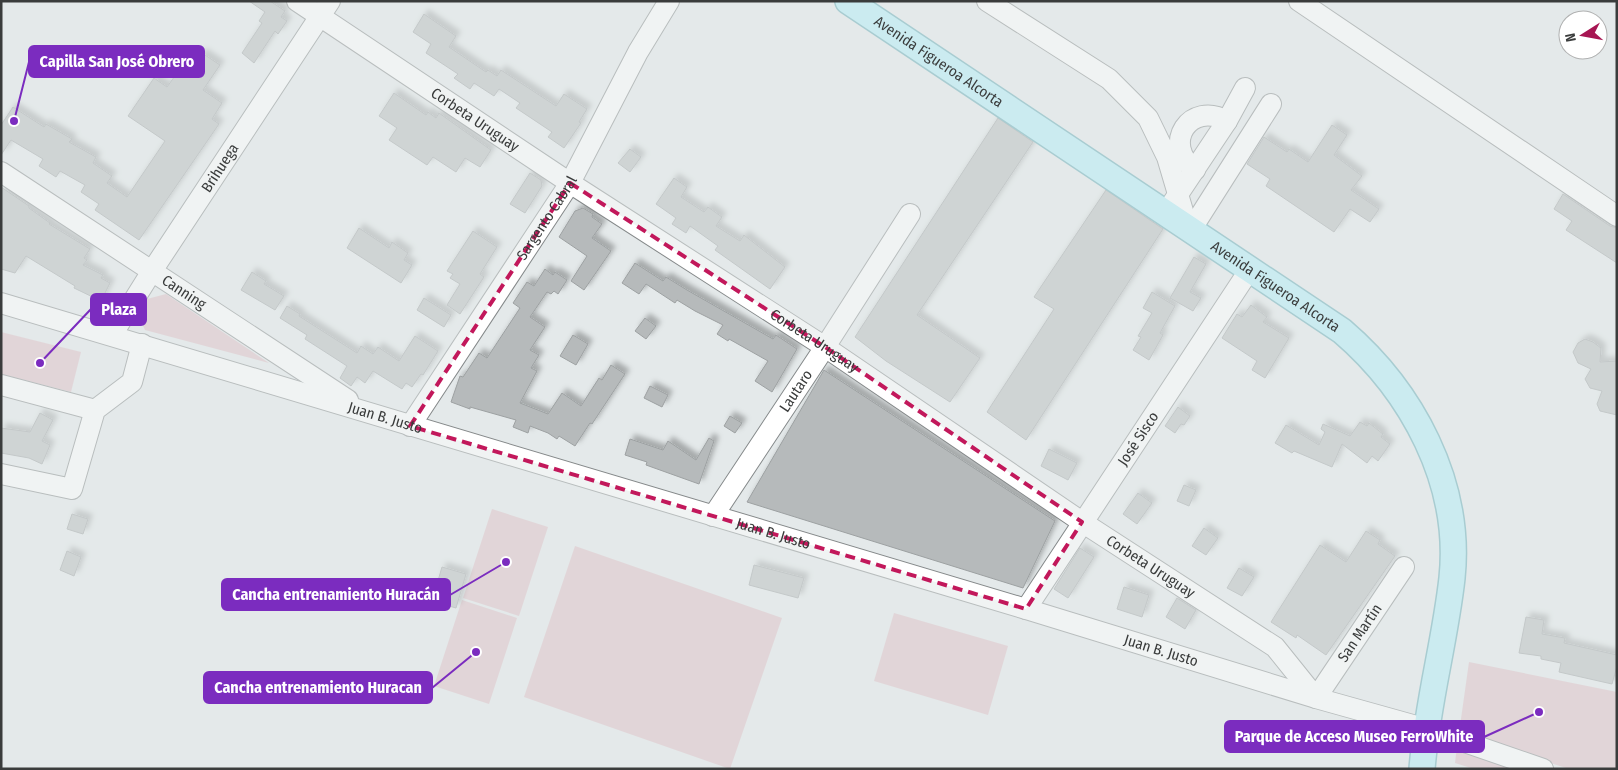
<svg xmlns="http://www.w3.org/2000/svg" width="1618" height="770" viewBox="0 0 1618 770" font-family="'Fira Sans Condensed',sans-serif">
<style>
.green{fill:#debdc4}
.building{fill:#b6babb;stroke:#9da1a2;filter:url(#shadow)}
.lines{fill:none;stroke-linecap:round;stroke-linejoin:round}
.minor-casing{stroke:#85898a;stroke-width:22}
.major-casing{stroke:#61a9b4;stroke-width:28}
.minor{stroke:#fff;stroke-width:20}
.major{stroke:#adeef9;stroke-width:25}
.marked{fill:none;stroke:#c2185b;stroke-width:4;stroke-dasharray:10 6;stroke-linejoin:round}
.labels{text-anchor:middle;stroke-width:5;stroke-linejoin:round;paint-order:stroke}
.street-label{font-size:15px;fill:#3a3c3c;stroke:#fff}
.leader{fill:none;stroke:#7b2cbf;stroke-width:2}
.callout-dot{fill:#7b2cbf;stroke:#fff;stroke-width:2}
.callout{fill:#7b2cbf;stroke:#7b2cbf;stroke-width:2}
.callout-label{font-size:16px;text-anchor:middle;font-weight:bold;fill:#fff}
</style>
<defs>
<filter id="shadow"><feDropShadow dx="4.5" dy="-4.5" stdDeviation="2.5" flood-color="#0004"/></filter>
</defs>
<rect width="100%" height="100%" fill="#e4e9ea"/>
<g class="green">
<polygon points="166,294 269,363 145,330 139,317 147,299"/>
<polygon points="1,332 81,352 71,392 1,374"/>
<polygon points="492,509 548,527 519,616 463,598"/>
<polygon points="575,546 782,618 730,769 524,697"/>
<polygon points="462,600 517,618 489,704 434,686"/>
<polygon points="894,613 1008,646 988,715 874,681"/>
<polygon points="1469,662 1617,692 1617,769 1569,769 1459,733"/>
<polygon points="1457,746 1525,769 1474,769 1455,763"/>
</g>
<g class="building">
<polygon points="249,1 270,1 285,11 281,17 287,21 278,34 275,31 254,63 242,53 262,23 259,21 265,12"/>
<polygon points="424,14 456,36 449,47 486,72 488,70 497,76 501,70 556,106 564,94 587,109 579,122 581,123 564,148 548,137 552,132 516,108 520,103 499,89 494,96 474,83 470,89 454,78 458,74 426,53 431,44 413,32"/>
<polygon points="202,53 220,65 203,90 222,103 212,119 219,124 139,240 95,210 99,204 81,192 85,185 60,171 56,177 39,166 43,159 11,140 1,155 1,125 13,107 44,127 46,124 72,139 69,142 96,157 93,163 112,176 107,183 127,197 165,141 128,116 154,78 167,87 187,59 194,65"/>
<polygon points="394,93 426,115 428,112 436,118 439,113 491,150 480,167 465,158 456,172 433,157 427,165 389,140 397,128 379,116"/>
<polygon points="998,118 1033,142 917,315 980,358 950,402 886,361 855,337"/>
<polygon points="1332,125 1347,135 1334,155 1362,176 1351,190 1379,209 1370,222 1350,209 1334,232 1266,186 1270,179 1247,164 1264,137 1287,152 1289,149 1308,162"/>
<polygon points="630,149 641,157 630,172 618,163"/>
<polygon points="530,173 541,180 542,186 525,213 510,204"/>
<polygon points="674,178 687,187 681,197 704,212 708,207 722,217 716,226 740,241 744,235 785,267 770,289 715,250 718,246 690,226 686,233 672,224 676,218 656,204"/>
<polygon points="1,187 29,206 29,208 50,223 49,224 90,249 84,258 87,260 83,265 103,275 101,278 110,283 101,301 74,288 75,286 26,256 15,273 1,269"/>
<polygon points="1106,190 1163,229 1026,440 987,412 1054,309 1034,297"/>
<polygon points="1563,194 1610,226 1617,228 1617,263 1566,230 1572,221 1554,209"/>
<polygon points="583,208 593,214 592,217 602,224 592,238 611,251 584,290 571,281 587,256 559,237 575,211"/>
<polygon points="359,228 389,248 392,242 408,253 404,260 412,265 401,283 347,248"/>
<polygon points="473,231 497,247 480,274 484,277 460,314 447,305 460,284 450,278 453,274 447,271"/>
<polygon points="1194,257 1206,264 1190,292 1201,298 1193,311 1170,298"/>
<polygon points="635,263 663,281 666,277 687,290 773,339 776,335 797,349 772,392 755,381 768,361 729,339 728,341 717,334 723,325 695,311 677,300 675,303 646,284 639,294 622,283"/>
<polygon points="545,269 553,275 555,272 567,280 558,294 554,291 551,294 547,292 530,317 545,327 530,350 539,355 531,368 537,371 520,403 548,414 562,393 581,406 599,378 602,380 611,365 625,374 592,424 590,423 575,446 559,436 557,439 548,433 530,426 528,433 513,427 516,420 470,407 470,409 451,402 460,376 463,377 479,353 487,358 520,308 513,303 527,282 534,286"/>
<polygon points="252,272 266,281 264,284 284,296 275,310 241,290"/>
<polygon points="1152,292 1175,306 1160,333 1163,335 1149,360 1133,350 1141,337 1138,336 1152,313 1143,308"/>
<polygon points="424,298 451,315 444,327 417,310"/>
<polygon points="1251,305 1267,317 1263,322 1289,338 1265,378 1252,370 1257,361 1222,338 1237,314 1242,317"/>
<polygon points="287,306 300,314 299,316 357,353 361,346 373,354 378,347 399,361 415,336 438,351 423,375 421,374 412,387 406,383 402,389 373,371 365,383 357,377 351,386 340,378 347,366 305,339 307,335 280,318"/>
<polygon points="645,318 656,326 646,339 635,331"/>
<polygon points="573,335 588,344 576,365 560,356"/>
<polygon points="1585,339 1593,342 1601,348 1600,362 1617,361 1617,415 1600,411 1597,404 1602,391 1590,388 1585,379 1591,369 1578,363 1573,352 1578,343"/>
<polygon points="824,370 1055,521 1023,588 747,502"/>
<polygon points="650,386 668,395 662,407 644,398"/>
<polygon points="1178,407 1190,416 1184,425 1181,424 1175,433 1165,426"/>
<polygon points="40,413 53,420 42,441 50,445 42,464 29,458 1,453 1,428 30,432"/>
<polygon points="730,416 742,423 735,433 724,426"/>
<polygon points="1360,422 1367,426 1369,423 1383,434 1381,437 1390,444 1378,461 1372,456 1367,463 1342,444 1332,467 1294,451 1292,453 1275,443 1286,425 1319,445 1325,432 1321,429 1323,424 1350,436"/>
<polygon points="709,438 714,441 699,484 646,465 647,462 625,455 630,439 663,450 668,441 696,460"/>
<polygon points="1049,449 1077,463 1068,480 1041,466"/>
<polygon points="1184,485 1196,490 1189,506 1177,501"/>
<polygon points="1138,493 1152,503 1137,524 1123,514"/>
<polygon points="72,514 88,519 83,534 67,529"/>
<polygon points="1204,528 1218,538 1206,555 1192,546"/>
<polygon points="1366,531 1380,540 1378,544 1395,556 1326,655 1297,635 1296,638 1271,622 1320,545 1346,562"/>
<polygon points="1080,548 1094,557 1068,598 1054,589"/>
<polygon points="67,551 81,557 74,576 60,570"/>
<polygon points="754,565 804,578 798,598 749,585"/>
<polygon points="442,567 466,574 456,608 432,601"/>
<polygon points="1239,568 1254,577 1242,596 1227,588"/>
<polygon points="1124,587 1149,595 1142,617 1117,609"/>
<polygon points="1177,598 1196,610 1185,629 1166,617"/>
<polygon points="1526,617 1544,620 1542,634 1565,638 1564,643 1617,655 1617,666 1612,684 1559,672 1561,663 1541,659 1541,656 1519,653"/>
</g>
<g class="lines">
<defs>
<g id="minor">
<path id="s1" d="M297,1L570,183L825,347L1082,522L1275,647L1316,698L1404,567"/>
<polyline points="987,1 1109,79 1148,118 1167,157 1188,228"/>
<polyline points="1299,1 1617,216"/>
<path d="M1195,170C1161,144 1190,100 1227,121"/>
<path id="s2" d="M1,172L348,400"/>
<polyline points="1173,202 1227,121 1245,88"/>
<polyline points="1191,230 1271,104"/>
<path id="s3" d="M1,303L1026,609L1316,698L1427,729L1543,769"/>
<path id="s4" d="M112,335L152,271L330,1"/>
<polyline points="1,385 95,410"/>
<path id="s5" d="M410,426L570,183L638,52L669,1"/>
<polyline points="1,474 72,489 95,410 132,382 142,344"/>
<path id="s6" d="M713,516L825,347L910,214"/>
<path id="s7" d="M1026,609L1250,269"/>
</g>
<g id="major">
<path id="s8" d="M848,1L1342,331C1412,391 1462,483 1452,578C1445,642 1427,704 1422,769"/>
</g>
</defs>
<use href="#minor" class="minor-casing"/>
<use href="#major" class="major-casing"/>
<use href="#minor" class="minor"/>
<use href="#major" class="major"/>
</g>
<path d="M0 0H1618V770H0ZM570,183L825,347L1082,522L1026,609L410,426Z" fill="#e4e9ea" fill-opacity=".55" fill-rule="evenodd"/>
<path class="marked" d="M570,183L825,347L1082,522L1026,609L410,426Z"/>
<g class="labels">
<g class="street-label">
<text dy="5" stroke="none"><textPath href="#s8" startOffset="109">Avenida Figueroa Alcorta</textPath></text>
<text dy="5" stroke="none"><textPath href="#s1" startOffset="214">Corbeta Uruguay</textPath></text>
<text dy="5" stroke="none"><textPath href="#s4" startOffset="199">Brihuega</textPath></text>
<text dy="5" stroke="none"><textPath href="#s5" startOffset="249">Sargento Cabral</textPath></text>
<text dy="5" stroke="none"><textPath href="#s8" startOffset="514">Avenida Figueroa Alcorta</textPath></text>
<text dy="5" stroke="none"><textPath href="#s2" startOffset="219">Canning</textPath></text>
<text dy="5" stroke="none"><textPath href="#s1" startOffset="619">Corbeta Uruguay</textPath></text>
<text dy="5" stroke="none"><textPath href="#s6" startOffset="150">Lautaro</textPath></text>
<text dy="5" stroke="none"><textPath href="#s3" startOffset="401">Juan B. Justo</textPath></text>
<text dy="5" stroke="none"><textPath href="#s7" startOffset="204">José Sisco</textPath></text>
<text dy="5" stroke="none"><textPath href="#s3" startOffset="806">Juan B. Justo</textPath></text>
<text dy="5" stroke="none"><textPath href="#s1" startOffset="1024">Corbeta Uruguay</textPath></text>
<text dy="5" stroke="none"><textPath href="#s1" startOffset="1316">San Martín</textPath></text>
<text dy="5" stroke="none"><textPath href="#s3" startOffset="1211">Juan B. Justo</textPath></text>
</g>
</g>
<path class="leader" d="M14 121L29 62M40 363L91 309M506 562L450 595M476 652L432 688M1539 712L1484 737"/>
<g class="callout-dot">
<circle cx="14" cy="121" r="5"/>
<circle cx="40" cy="363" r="5"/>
<circle cx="506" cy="562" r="5"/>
<circle cx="476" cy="652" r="5"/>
<circle cx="1539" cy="712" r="5"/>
</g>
<g class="callout">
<rect x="29" y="46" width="175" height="31" rx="5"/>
<rect x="91" y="294" width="55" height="31" rx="5"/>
<rect x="222" y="579" width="228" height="31" rx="5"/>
<rect x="204" y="672" width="228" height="31" rx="5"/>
<rect x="1225" y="721" width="259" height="31" rx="5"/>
</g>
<g class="callout-label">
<text x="117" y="67">Capilla San José Obrero</text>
<text x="119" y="315">Plaza</text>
<text x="336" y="600">Cancha entrenamiento Huracán</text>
<text x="318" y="693">Cancha entrenamiento Huracan</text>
<text x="1354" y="742">Parque de Acceso Museo FerroWhite</text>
</g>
<rect width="1618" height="770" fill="none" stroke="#3a3c3c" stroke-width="5"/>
<g transform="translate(1583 35) rotate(259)"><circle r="24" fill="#ffffff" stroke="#b0b1b1"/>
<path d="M0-4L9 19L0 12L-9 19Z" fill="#a71653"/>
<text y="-8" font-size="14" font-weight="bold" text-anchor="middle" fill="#3a3c3c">N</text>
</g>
</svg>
